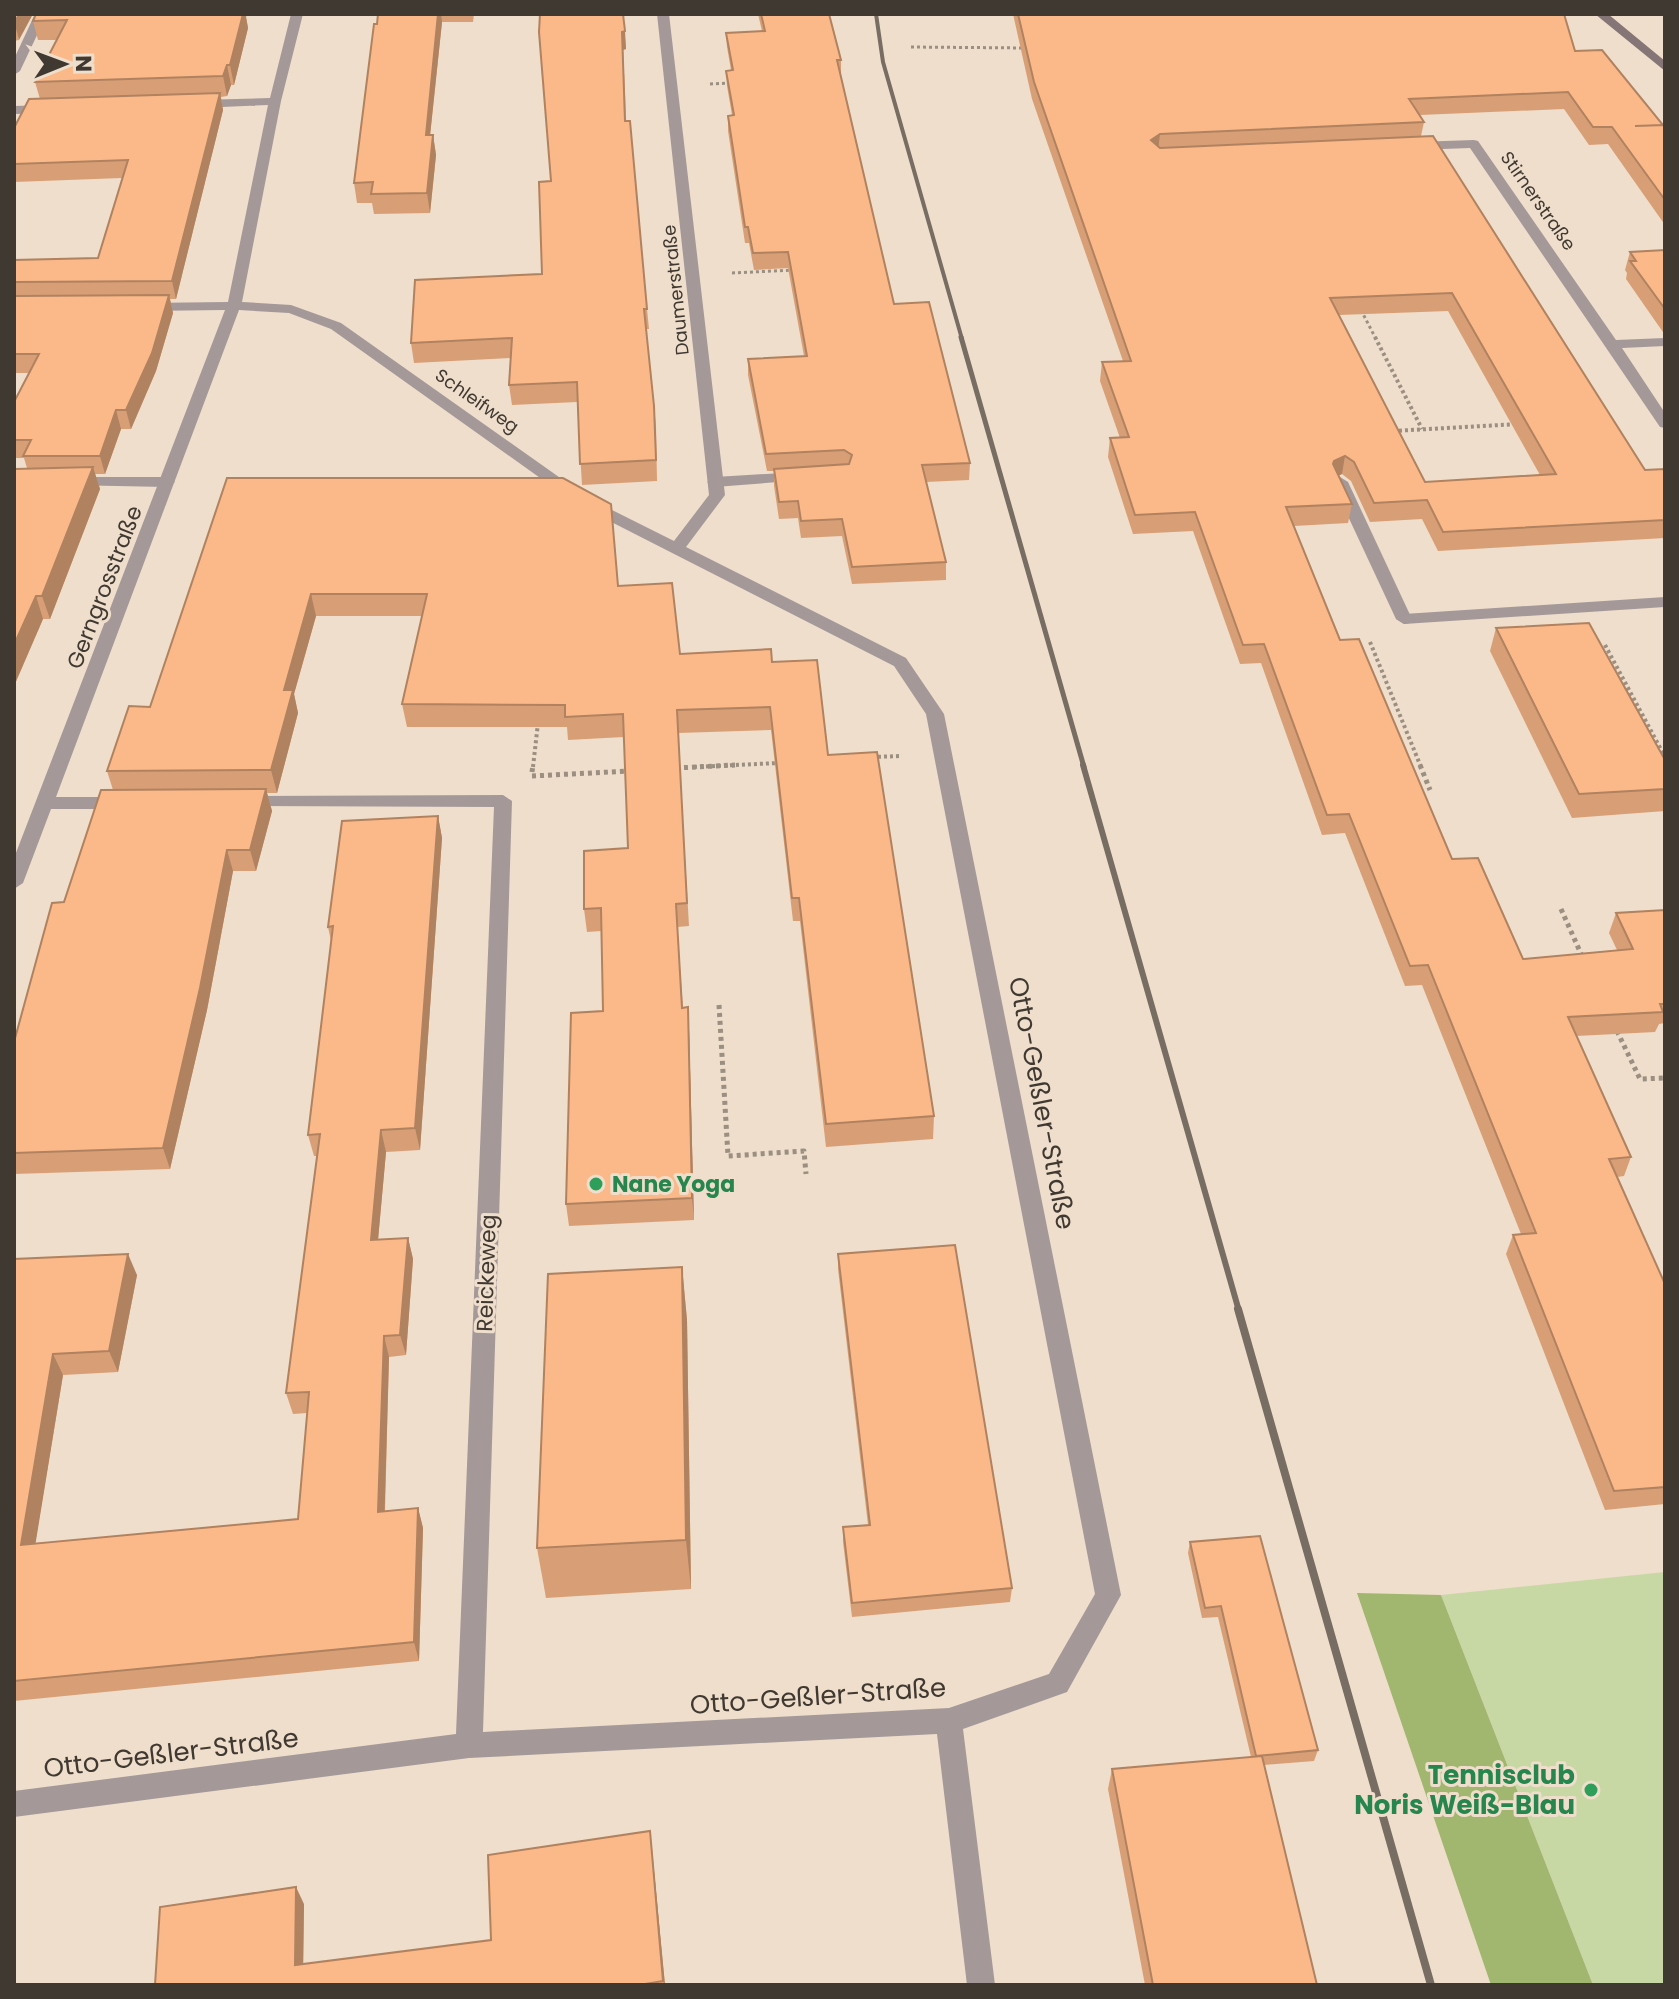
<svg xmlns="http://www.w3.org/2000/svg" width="1679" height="1999" viewBox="0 0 1679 1999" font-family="Poppins,sans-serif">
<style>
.green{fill:#c8d8a5}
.forest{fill:#a1b66e}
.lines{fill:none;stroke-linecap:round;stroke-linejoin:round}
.path-far2{stroke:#9a8f81;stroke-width:3;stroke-dasharray:3 3;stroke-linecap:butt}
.path-far1{stroke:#9a8f81;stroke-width:4;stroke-dasharray:3 3;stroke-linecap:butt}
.path{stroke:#9a8f81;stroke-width:5;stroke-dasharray:4 4;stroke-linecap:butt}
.service{fill:#a49899;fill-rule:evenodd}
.minor{fill:#a49899;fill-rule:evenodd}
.secondary{fill:#867576;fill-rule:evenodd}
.rail-far3{stroke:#776d62;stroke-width:4}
.rail-far2{stroke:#776d62;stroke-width:5}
.rail-far1{stroke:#776d62;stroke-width:6}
.rail{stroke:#776d62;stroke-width:8}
.wall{fill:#d89f76;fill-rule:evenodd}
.shaded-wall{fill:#b08260}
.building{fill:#fbb989;stroke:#b08260;stroke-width:2;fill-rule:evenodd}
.leisure-dot{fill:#2e9e5b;stroke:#eedecb;stroke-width:3}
.labels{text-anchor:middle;stroke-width:6;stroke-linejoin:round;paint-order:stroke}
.far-street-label{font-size:18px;fill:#403932;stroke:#eedecb}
.street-label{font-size:22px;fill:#403932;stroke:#eedecb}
.leisure-label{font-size:22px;font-weight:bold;fill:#27864d;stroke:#eedecb;text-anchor:start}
.near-street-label{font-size:26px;fill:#403932;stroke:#eedecb}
.near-leisure-label{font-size:26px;font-weight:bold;fill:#27864d;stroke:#eedecb;text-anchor:end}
</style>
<rect width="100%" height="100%" fill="#eedecb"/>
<polygon class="green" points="1665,1572 1665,1985 1593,1985 1441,1595"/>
<polygon class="forest" points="1357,1593 1441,1595 1593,1985 1491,1985"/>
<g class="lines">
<g class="path-far2">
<polyline points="911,47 1027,48"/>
<polyline points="710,84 732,83"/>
<polyline points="732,273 794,270"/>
<polyline points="1361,310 1376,339"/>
</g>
<g class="path-far1">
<polyline points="1375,337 1422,429"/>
<polyline points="1393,431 1519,424"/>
<polyline points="1370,642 1421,767"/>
<polyline points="1605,645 1665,757"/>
<polyline points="872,757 902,756"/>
<polyline points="533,767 538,723"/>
<polyline points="694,767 778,763"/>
</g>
<g class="path">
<polyline points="1420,765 1430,790"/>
<polyline points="676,768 735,765"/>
<polyline points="532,772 533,765"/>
<polyline points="532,776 630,771"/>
<polyline points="1561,909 1582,956"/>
<polyline points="719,1005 728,1156 804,1151 806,1174"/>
<polyline points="1617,1031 1640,1079 1665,1078"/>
</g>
<g class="service">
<polygon points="799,472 807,477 804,480 715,487 707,482 715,477"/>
<polygon points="71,477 167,477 175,482 167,487 66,485 63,482"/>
<polygon points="1340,477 1348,482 1412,619 1410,623 1404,624 1396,619 1332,482"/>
</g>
<g class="minor">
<polygon points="35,14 47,14 20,71 14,75 14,59"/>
<polygon points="291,14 303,14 281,101 242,302 291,305 341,323 590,499 674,541 709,495 657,14 669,14 725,495 686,547 906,658 944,714 1121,1595 1067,1692 963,1729 995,1985 967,1985 937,1734 469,1758 14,1817 14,1791 456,1734 494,807 238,806 235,802 238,798 244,796 503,795 512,801 483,1732 949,1708 1049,1674 1095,1594 926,714 894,666 578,505 331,329 289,313 239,310 56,797 124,797 133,803 124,809 51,809 23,883 14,889 14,858 225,310 146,311 139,307 146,303 228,302 268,105 198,108 192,104 198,100 270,98"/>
<polygon points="14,106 50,105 56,109 50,113 14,114"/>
<polygon points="1474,140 1478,141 1616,340 1665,338 1665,346 1622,348 1665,413 1665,428 1660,427 1470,148 1415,150 1409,146 1415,142"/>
<polygon points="1665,597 1665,607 1404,624 1396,619 1404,614"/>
</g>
<polygon class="secondary" points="1595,14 1608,14 1665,61 1665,71"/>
<polyline class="rail-far3" points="876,14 883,62 962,339"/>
<polyline class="rail-far2" points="961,337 1084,767"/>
<polyline class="rail-far1" points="1083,765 1239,1311"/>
<polyline class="rail" points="1238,1309 1431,1985"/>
</g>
<g class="wall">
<polygon points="14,14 19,40 14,41"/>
<polygon points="378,14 474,14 473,22 442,22 430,135 433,135 436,155 430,213 374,214 372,203 357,203 354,183"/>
<polygon points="538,14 623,14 626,49 623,50 626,121 647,309 649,329 646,329 656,426 657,481 582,485 577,402 512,405 509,385 511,358 414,363 411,343 542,274 551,181 540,20"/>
<polygon points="758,14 829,14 841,60 841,75 894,304 970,463 969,480 926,482 946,562 946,580 852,584 842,536 801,538 798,518 779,519 774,486 774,471 767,471 748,375 748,359 804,356 788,268 754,270 749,243 745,243 728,131 728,116 732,115 727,86 726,71 731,70 727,47 726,33 762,31"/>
<path d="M1013,14H1564L1575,51L1663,125H1665V225L1608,144L1589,145L1564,109L1420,115L1424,122L1421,136L1645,470L1665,469V538L1438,551L1422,519L1370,522L1351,481L1342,474L1338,476L1352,504L1348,523L1294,526L1340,640L1452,859L1523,959L1617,950L1609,933L1616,913L1665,910V1023L1659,1024L1655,1032L1576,1036L1631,1157L1624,1176L1617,1177L1665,1284V1504L1605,1510L1506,1254L1513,1235L1521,1234L1422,985L1405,986L1345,833L1322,835L1261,663L1240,664L1193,531L1133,534L1108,457L1110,438H1120L1100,381L1102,362L1123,361L1032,99ZM1448,311L1540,475L1425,482L1339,315Z"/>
<polygon points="246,17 248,28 234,85 231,85 227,96 221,97 223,110 176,299 170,299 173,313 156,371 131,429 121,429 105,474 95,474 100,489 50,619 43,619 14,686 27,468 24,458 14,458 14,402 30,373 14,373 14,260 98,258 122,178 14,182 14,128 40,99 35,82 57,40 38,40 33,21"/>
<polygon points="1665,250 1665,335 1626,279 1627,273 1625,270 1630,252"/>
<polygon points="227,478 618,586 680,654 772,662 828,755 934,1116 933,1139 826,1147 800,921 793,921 771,730 678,733 689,926 677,927 683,1008 689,1030 694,1220 569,1226 566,1204 603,1011 601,931 587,932 584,909 628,848 624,737 568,740 567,727 407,727 402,704 422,616 316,616 294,694 298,713 277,793 267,793 272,811 256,871 233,871 207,1010 170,1169 14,1174 14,1042 64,902 113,790 107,771 150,707"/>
<polygon points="1496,628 1665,760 1665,811 1572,818 1490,651"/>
<polygon points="438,816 442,838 420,1150 386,1152 378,1240 408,1238 413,1259 406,1355 389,1357 385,1511 418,1508 423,1528 419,1661 14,1701 14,1259 137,1275 118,1372 63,1375 35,1544 298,1519 307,1413 293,1414 286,1393 317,1156 314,1156 308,1135 331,941 328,927"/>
<polygon points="838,1254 1012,1588 1010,1602 852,1617 843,1542 843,1527 868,1525 838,1269"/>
<polygon points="682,1267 687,1320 691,1589 546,1598 537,1548"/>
<polygon points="1190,1542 1318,1750 1314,1761 1264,1765 1317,1985 1145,1985 1108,1789 1112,1769 1251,1757 1218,1617 1202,1618 1188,1553"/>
<polygon points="650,1831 665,1985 155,1985 304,1904 303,1964 491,1940"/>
</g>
<g class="shaded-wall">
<polygon points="18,14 33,14 19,40 14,21"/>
<polygon points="240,14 247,14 246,17 248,28 234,85 230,65"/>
<polygon points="438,14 441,14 442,22 428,155 426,135"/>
<polygon points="625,31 626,49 623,50 627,140 622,32"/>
<polygon points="227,65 231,85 227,96 223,76"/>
<polygon points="220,93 223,110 176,299 172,281"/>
<polygon points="1160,134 1158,151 1151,140"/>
<polygon points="433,135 436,155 430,213 427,193"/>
<polygon points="169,295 173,313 156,371 131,429 126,410"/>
<polygon points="116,410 121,429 105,474 100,456"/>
<polygon points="1345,456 1342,474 1330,479 1334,461"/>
<polygon points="93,467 100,489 50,619 42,596"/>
<polygon points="311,594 316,616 294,694 298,713 277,793 271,770 284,690"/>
<polygon points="36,596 43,619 14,686 14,645"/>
<polygon points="266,789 272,811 256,871 250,850"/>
<polygon points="438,816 442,838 420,1150 415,1128"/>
<polygon points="227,850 233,871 207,1010 170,1169 163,1148"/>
<polygon points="688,1007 689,1030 694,1220 692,1198"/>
<polygon points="381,1130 386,1152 376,1262 371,1240"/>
<polygon points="408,1238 413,1259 406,1355 400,1335"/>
<polygon points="128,1254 137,1275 118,1372 109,1351"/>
<polygon points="682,1267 687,1320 691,1589 686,1540"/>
<polygon points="384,1336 389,1357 384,1532 378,1512"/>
<polygon points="53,1354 63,1375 32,1565 21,1545"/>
<polygon points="418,1508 423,1528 419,1661 414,1642"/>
<polygon points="650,1831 652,1849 665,1985 663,1981"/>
<polygon points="296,1887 304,1904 303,1981 295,1965"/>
</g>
<g class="building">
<polygon points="36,14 243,14 230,65 227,65 223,76 35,82 67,20 33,21"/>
<polygon points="378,14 438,14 426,135 433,135 427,193 371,194 373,182 354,183 374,24 377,24"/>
<polygon points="540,14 623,14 625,31 622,32 625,121 630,121 647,309 644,309 654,406 656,460 580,464 577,382 509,385 512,338 411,343 415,280 542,274 539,182 551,181 539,32"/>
<polygon points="761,14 829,14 841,60 837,60 894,304 929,302 970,463 922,465 946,562 852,567 842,519 801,521 798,501 779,502 774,469 849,464 852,455 844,450 766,454 748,359 807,356 788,252 753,253 748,227 745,227 728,116 734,115 726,71 733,70 726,33 765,31"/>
<path d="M1018,14H1564L1575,51L1602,50L1663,125L1635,126L1665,125V200L1612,127H1593L1568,92L1409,99L1424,122L1160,134L1151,140L1160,148L1433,136L1645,470L1665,469V520L1443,532L1427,500L1374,503L1354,462L1345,456L1334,461L1333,464L1352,504L1286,507L1340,640L1359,639L1452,859L1478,858L1523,959L1633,949L1616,913L1665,910V1004H1660L1663,1012L1568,1017L1631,1157L1609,1159L1665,1284V1487L1614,1491L1513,1235L1536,1233L1428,965L1410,966L1349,814L1327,815L1264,644L1243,645L1195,512L1135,515L1110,438L1129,437L1102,362L1131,361L1034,82ZM1452,293L1556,474L1425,482L1330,298Z"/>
<polygon points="220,93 172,281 14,282 14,260 98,258 128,160 14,164 14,128 29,99"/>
<polygon points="1665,250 1665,309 1630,261 1636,261 1630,252"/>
<polygon points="169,295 152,353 126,410 116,410 100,456 23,456 31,440 14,440 14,402 39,354 14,354 14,296"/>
<polygon points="93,467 42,596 36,596 14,645 14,470 15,469"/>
<polygon points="227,478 563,478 611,504 618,586 672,583 680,654 771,649 772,662 817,660 828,755 877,752 934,1116 826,1124 799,898 792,898 770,707 677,710 687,903 676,904 682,1008 688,1007 692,1198 566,1204 571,1013 603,1011 601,908 584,909 584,851 628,848 623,714 565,717 565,705 402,704 427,594 311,594 284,690 293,690 271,770 107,771 129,706 150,707"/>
<polygon points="1589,623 1665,760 1665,789 1579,794 1496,628"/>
<polygon points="266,789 250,850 227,850 200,988 163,1148 14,1153 14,1042 52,903 64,902 101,790"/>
<polygon points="438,816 415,1128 381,1130 371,1240 408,1238 400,1335 384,1336 378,1512 418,1508 414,1642 14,1681 14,1259 128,1254 109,1351 53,1354 21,1545 298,1519 309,1392 286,1393 320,1134 308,1135 333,926 328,927 342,821"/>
<polygon points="955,1245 1012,1588 852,1603 843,1527 870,1525 838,1254"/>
<polygon points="682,1267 686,1540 537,1548 548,1274"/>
<polygon points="1260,1536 1318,1750 1256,1756 1221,1606 1205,1608 1190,1542"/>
<polygon points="1262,1756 1317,1985 1153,1985 1112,1769"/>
<polygon points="650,1831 663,1981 639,1985 155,1985 160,1907 296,1887 295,1965 491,1940 488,1855"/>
</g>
<g class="leisure-dot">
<circle cx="596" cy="1184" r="8"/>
<circle cx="1591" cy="1790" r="8"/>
</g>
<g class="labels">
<g class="far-street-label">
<text transform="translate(1538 201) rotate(55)" y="6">Stirnerstraße</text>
<text transform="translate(676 290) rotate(-96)" y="6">Daumerstraße</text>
<text transform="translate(477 401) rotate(35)" y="6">Schleifweg</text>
</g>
<g class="street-label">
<text transform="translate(104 587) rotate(-69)" y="8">Gerngrosstraße</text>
<text transform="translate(486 1273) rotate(-88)" y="8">Reickeweg</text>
</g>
<g class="leisure-label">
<text x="612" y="1192">Nane Yoga</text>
</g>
<g class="near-street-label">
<text transform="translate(1042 1103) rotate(79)" y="9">Otto-Geßler-Straße</text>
<text transform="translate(818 1696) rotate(-4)" y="9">Otto-Geßler-Straße</text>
<text transform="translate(171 1753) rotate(-7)" y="9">Otto-Geßler-Straße</text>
</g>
<g class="near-leisure-label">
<text x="1575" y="1784">Tennisclub<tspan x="1575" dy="30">Noris Weiß-Blau</tspan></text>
</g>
</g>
<rect width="1679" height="1999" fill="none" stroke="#403932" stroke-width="32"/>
<g transform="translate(64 64) rotate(89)" stroke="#eedecb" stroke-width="6" paint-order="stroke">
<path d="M0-6L14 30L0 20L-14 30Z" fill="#403932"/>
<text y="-12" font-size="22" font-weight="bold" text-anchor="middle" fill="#403932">N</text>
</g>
</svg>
